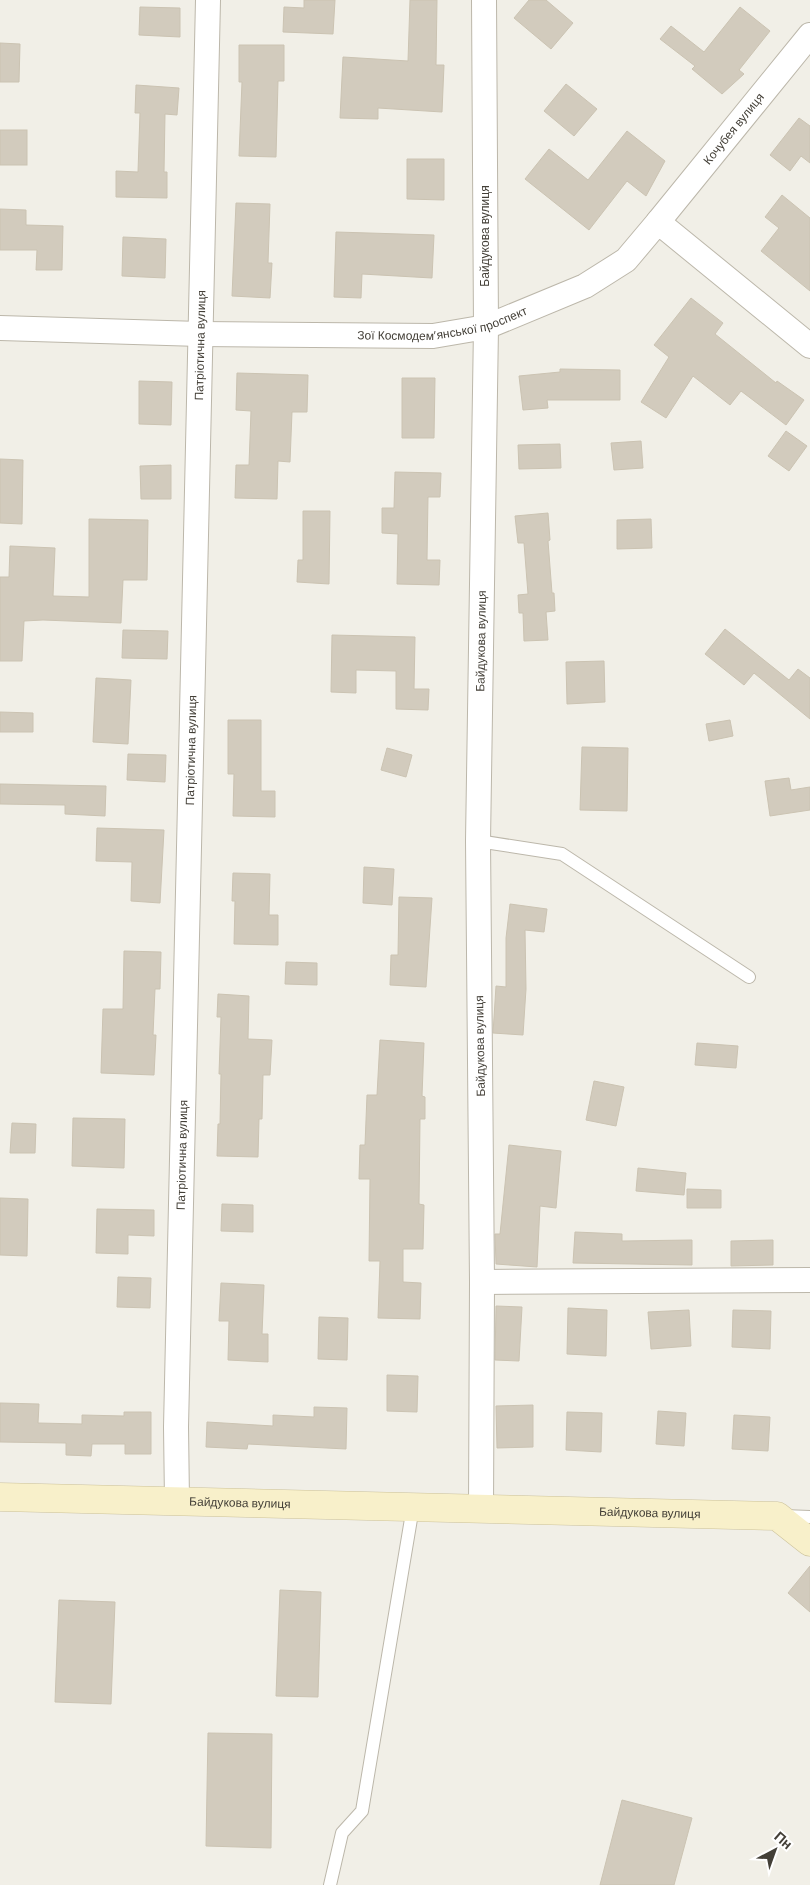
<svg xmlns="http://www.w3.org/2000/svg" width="810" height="1885" viewBox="0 0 810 1885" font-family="'DM Sans',sans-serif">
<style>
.building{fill:#d2cbbd;stroke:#cbc3b2}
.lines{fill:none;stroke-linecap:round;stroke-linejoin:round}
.service-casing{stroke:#bcb7aa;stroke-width:14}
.minor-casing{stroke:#bcb7aa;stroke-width:26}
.secondary-casing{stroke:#ccc29b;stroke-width:29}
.service{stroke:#fff;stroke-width:12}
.minor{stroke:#fff;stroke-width:24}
.secondary{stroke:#f8f0ca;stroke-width:28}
.labels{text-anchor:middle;stroke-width:4;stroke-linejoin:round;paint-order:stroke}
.street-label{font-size:12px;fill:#433f37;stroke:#fff}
</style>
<rect width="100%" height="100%" fill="#f1efe7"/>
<g class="building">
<polygon points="304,0 335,0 333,34 283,32 284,7 304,8"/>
<polygon points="410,0 437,0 436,65 444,65 442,112 378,108 378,119 340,118 343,57 408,61"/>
<polygon points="529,0 546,0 573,23 551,49 514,18"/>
<polygon points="140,7 180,8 180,37 139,35"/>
<polygon points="740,7 770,31 739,70 744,74 722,94 692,69 695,66 660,39 671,26 704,52"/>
<polygon points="0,43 20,44 19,82 0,82"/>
<polygon points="239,45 284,45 284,81 278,81 276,157 239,156 242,82 239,82"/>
<polygon points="566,84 597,109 574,136 544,111"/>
<polygon points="136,85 179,88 177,115 165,114 164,172 167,172 167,198 116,197 116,171 138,172 140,113 135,113"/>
<polygon points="799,118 810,126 810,163 801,156 790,171 770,155"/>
<rect x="0" y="130" width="27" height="35"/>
<polygon points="627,131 665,161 646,196 627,181 589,230 525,179 549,149 588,180"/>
<polygon points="407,159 444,159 444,200 407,199"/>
<polygon points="782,195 810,218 810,291 761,251 779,228 765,217"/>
<polygon points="236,203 270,204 268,263 272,263 270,298 232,296"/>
<polygon points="0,209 26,210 26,225 63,226 62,270 36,270 37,250 0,250"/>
<polygon points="336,232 434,235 432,278 362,274 361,298 334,297"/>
<polygon points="123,237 166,239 165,278 122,276"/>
<polygon points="691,298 723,323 715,334 776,383 777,381 804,400 786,425 741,391 730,405 693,376 666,418 641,402 669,357 654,345"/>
<polygon points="560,369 620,370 620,400 547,400 548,408 523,410 519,376 560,372"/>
<polygon points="237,373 308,375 307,412 292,412 290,462 278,461 277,499 235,498 236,465 249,465 251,411 236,410"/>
<polygon points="402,378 435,378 434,438 402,438"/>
<polygon points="139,381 172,382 171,425 139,424"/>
<polygon points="786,431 807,446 789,471 768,456"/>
<polygon points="641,441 643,468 614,470 611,443"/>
<polygon points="560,444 561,468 519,469 518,445"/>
<polygon points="0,459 23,460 22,524 0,523"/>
<polygon points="171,465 171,499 141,499 140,466"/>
<polygon points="395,472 441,473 440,497 428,497 427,560 440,560 439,585 397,584 398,534 382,533 382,508 394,508"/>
<polygon points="303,511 330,511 329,584 297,582 298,560 303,560"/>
<polygon points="548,513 550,540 548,541 552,593 554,593 555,611 546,612 548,640 524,641 523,613 519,613 518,595 528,594 524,543 518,543 515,516"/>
<polygon points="89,519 148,520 147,580 123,580 121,623 43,620 24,621 22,661 0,661 0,577 9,577 10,546 55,548 53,596 89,597"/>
<polygon points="651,519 652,548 617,549 617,520"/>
<polygon points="725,629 789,680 798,669 810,678 810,719 754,673 744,685 705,654"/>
<polygon points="123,630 168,631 167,659 122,658"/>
<polygon points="332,635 415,637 414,689 429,689 428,710 396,709 396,671 356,670 356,693 331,692"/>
<polygon points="604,661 605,702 567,704 566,662"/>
<polygon points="96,678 131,680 128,744 93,742"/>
<polygon points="0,712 33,713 33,732 0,732"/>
<polygon points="228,720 261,720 261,791 275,791 275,817 233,816 234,774 228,774"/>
<polygon points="730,720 733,736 709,741 706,724"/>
<polygon points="582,747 628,748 627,811 580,810"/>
<polygon points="387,748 412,755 406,777 381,770"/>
<polygon points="128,754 166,755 165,782 127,780"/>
<polygon points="789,778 791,790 810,787 810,810 770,816 765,781"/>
<polygon points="0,784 106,786 105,816 65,814 65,805 0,804"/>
<polygon points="97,828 164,830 160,903 131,901 132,862 96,861"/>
<polygon points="364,867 394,869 392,905 363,903"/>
<polygon points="233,873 270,874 269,915 278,915 278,945 234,944 235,901 232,901"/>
<polygon points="399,897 432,898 426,987 390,985 391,955 398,955"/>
<polygon points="510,904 547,909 544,932 525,930 526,989 523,1035 493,1033 496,986 506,987 506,938"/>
<polygon points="124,951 161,952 160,989 155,989 153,1035 156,1035 154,1075 101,1073 103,1009 123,1009"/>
<polygon points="286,962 317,963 317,985 285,984"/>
<polygon points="218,994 249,996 248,1039 272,1040 270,1075 263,1075 262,1119 259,1119 258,1157 217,1156 218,1124 220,1124 221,1074 219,1074 221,1017 217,1017"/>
<polygon points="380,1040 424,1043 422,1096 425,1097 425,1119 420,1119 419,1204 424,1205 423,1249 403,1249 403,1282 421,1283 420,1319 378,1318 380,1261 369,1261 370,1179 359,1179 360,1145 365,1145 367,1095 377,1095"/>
<polygon points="697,1043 738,1046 736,1068 695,1065"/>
<polygon points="594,1081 624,1087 616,1126 586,1120"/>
<polygon points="73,1118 125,1119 124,1168 72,1166"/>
<polygon points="12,1123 36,1124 35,1153 10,1153"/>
<polygon points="509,1145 561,1151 556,1208 540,1206 537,1267 496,1264 495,1234 500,1234"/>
<polygon points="638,1168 686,1173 684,1195 636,1191"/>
<polygon points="687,1189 721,1190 721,1208 687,1208"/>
<polygon points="0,1198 28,1199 27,1256 0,1255"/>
<polygon points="222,1204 253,1205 253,1232 221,1231"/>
<polygon points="97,1209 154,1210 154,1236 128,1235 128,1254 96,1253"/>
<polygon points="575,1232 622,1234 622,1241 692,1240 692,1265 573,1263"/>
<polygon points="773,1240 773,1265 731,1266 731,1241"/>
<polygon points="118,1277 151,1278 150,1308 117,1307"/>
<polygon points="221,1283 264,1285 262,1334 268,1334 268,1362 228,1360 229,1321 219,1321"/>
<polygon points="496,1306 522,1307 519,1361 495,1360"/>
<polygon points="568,1308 607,1310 606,1356 567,1354"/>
<polygon points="689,1310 691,1346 651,1349 648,1312"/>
<polygon points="733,1310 771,1311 770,1349 732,1347"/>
<polygon points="319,1317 348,1318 347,1360 318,1359"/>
<polygon points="387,1375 418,1376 417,1412 387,1411"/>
<polygon points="0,1403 39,1404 38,1423 82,1424 82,1415 124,1416 124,1412 151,1412 151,1454 125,1454 125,1444 92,1444 91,1456 66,1455 66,1443 0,1442"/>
<polygon points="533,1405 533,1447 497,1448 496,1406"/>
<polygon points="314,1407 347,1408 346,1449 248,1444 247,1449 206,1447 207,1422 273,1426 273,1415 314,1417"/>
<polygon points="658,1411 686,1413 684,1446 656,1444"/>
<polygon points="567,1412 602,1413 601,1452 566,1450"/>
<polygon points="734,1415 770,1417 768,1451 732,1449"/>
<polygon points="810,1566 810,1612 788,1593"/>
<polygon points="280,1590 321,1592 318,1697 276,1696"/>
<polygon points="59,1600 115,1602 111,1704 55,1702"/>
<polygon points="208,1733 272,1734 271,1848 206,1846"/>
<polygon points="622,1800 692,1818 674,1885 600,1885"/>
</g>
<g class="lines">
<defs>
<g id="service">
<polyline points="478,841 562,854 749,977"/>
<polyline points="783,1516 810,1517"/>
<polyline points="330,1885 342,1833 362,1811 413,1507"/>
</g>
<g id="minor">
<path id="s1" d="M658,222L810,35"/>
<path id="s2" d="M0,328L200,334L433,336L486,327L585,286L626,260L658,222L810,346"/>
<polyline points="482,1282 810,1280"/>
<path id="s3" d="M177,1501L176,1427L208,0"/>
<path id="s4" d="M481,1509L482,1282L478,841L486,327L484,0"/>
</g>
<g id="secondary">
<path id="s5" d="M0,1497L777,1516L810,1542"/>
</g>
</defs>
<use href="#service" class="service-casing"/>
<use href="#minor" class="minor-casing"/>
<use href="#secondary" class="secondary-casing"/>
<use href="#service" class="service"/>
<use href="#minor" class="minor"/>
<use href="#secondary" class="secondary"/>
</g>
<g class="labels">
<g class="street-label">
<text dy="4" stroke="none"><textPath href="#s1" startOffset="120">Кочубея вулиця</textPath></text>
<text transform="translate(485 236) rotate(-90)" y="4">Байдукова вулиця</text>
<text dy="4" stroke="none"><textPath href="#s2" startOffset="444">Зої Космодем’янської проспект</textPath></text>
<text dy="4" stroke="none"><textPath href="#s3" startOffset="1156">Патріотична вулиця</textPath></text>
<text dy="4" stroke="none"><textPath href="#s4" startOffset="868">Байдукова вулиця</textPath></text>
<text dy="4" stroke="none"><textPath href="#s3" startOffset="751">Патріотична вулиця</textPath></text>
<text transform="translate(480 1046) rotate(-91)" y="4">Байдукова вулиця</text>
<text dy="4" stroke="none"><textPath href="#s3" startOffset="346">Патріотична вулиця</textPath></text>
<text dy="4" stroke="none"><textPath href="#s5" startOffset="240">Байдукова вулиця</textPath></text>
<text dy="4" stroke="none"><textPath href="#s5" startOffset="650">Байдукова вулиця</textPath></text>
</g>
</g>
<g transform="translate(775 1850) rotate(41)" stroke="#ffffff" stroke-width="4" paint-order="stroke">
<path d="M0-4L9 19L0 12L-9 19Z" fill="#433f37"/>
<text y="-8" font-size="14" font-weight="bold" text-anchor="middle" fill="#433f37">Пн</text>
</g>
</svg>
